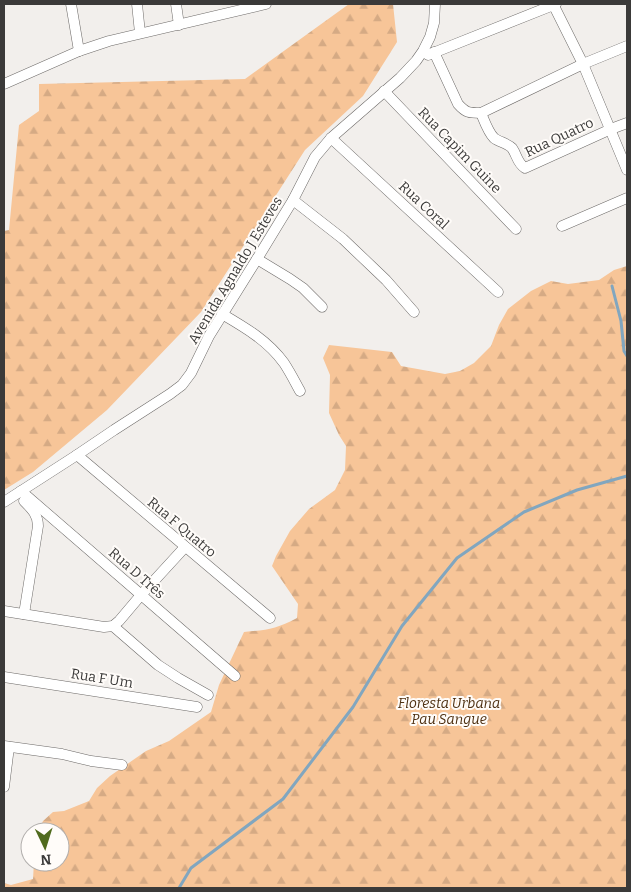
<svg xmlns="http://www.w3.org/2000/svg" width="631" height="892" viewBox="0 0 631 892" font-family="Bitter,serif">
<style>
.forest{fill:url(#forest-firs)}
.lines{fill:none;stroke-linecap:round;stroke-linejoin:round}
.stream{stroke:#81a6bf;stroke-width:3}
.minor-casing{stroke:#6d6a68;stroke-width:11}
.minor{stroke:#fff;stroke-width:10}
.labels{text-anchor:middle;stroke-width:4;stroke-linejoin:round;paint-order:stroke}
.street-label{font-size:14px;fill:#3b3a39;stroke:#fffcf9}
.park-label{font-size:14px;font-style:italic;fill:#4f3112;stroke:#fffcf9}
</style>
<defs>
<pattern id="forest-firs" width="22" height="20" patternUnits="userSpaceOnUse" patternTransform="scale(1.25)"><rect width="22" height="20" fill="#f7c598"/><path d="M5 1l3.5 6h-7zM16 11l3.5 6h-7z" fill="#d5aa84"/></pattern>
</defs>
<rect width="100%" height="100%" fill="#f2efec"/>
<g class="forest">
<polygon points="349,4 393,4 397,42 363,96 305,150 201,312 107,410 33,472 4,490 4,231 9,230 19,125 39,111 39,84 245,79"/>
<path d="M627,266V888H4V883L11,885L33,879L34,862H60V832H38L43,821L53,812L64,811L89,801L97,788L110,776L146,751L169,741L211,712L219,685L244,632C267,630 276,629 297,618L298,604L272,566L276,556L290,531L309,509L335,490L345,470L346,446L339,435L329,413L330,375L323,358L329,345L392,352L401,366L445,374L460,371L474,363L491,346L499,325L508,309L531,291L551,281L568,284L599,280L614,270Z"/>
</g>
<g class="lines">
<g class="stream">
<polyline points="612,286 621,321 624,351 627,356"/>
<polyline points="179,888 191,868 283,799 353,707 402,626 457,558 524,512 577,490 627,476"/>
</g>
<defs>
<g id="minor">
<polyline points="71,4 79,51"/>
<polyline points="137,4 140,33"/>
<polyline points="176,4 179,25"/>
<polyline points="553,4 583,64 627,170"/>
<path d="M434,52L458,104C466,113 469,113 481,113L583,64L627,46"/>
<polyline points="428,55 556,4"/>
<polyline points="4,84 79,51 109,41 266,4"/>
<polyline points="384,91 516,229"/>
<path d="M481,113C484,120 488,132 494,138C499,142 507,143 512,148C517,155 517,163 525,168L611,129L627,123"/>
<polyline points="331,138 498,292"/>
<polyline points="293,200 343,239 386,280 414,312"/>
<polyline points="562,226 627,198"/>
<polyline points="257,259 290,279 303,288 322,307"/>
<path d="M222,314C246,328 268,341 284,363C290,372 295,382 300,391"/>
<polyline points="77,455 270,618"/>
<polyline points="21,491 235,676"/>
<path d="M24,501C32,509 38,515 38,526L24,614"/>
<polyline points="4,502 77,455 114,430 170,394 182,385 191,373 209,336 257,259 293,200 315,157 331,138 400,78 416,61 423,51 430,37 434,23 435,4"/>
<polyline points="4,611 104,627 113,626 119,621 141,595 185,547"/>
<polyline points="113,626 158,665 178,678 208,695"/>
<polyline points="4,677 197,707"/>
<polyline points="4,746 62,754 91,761 122,765"/>
<polyline points="4,787 9,747"/>
</g>
</defs>
<use href="#minor" class="minor-casing"/>
<use href="#minor" class="minor"/>
</g>
<g class="labels">
<g class="street-label">
<text transform="translate(559 137) rotate(-25)" y="5">Rua Quatro</text>
<text transform="translate(460 150) rotate(46)" y="5">Rua Capim Guine</text>
<text transform="translate(424 205) rotate(43)" y="5">Rua Coral</text>
<text transform="translate(235 270) rotate(-59)" y="5">Avenida Agnaldo J Esteves</text>
<text transform="translate(182 527) rotate(40)" y="5">Rua F Quatro</text>
<text transform="translate(137 573) rotate(41)" y="5">Rua D Três</text>
<text transform="translate(102 678) rotate(9)" y="5">Rua F Um</text>
</g>
<g class="park-label">
<text x="449" y="708">Floresta Urbana<tspan x="449" dy="16">Pau Sangue</tspan></text>
</g>
</g>
<rect width="631" height="892" fill="none" stroke="#3b3a39" stroke-width="10"/>
<g transform="translate(45 847) rotate(176)"><circle r="24" fill="#fffcf9" stroke="#b1aeac"/>
<path d="M0-4L9 19L0 12L-9 19Z" fill="#506a1d"/>
<text y="-8" font-size="14" font-weight="bold" text-anchor="middle" fill="#3b3a39">N</text>
</g>
</svg>
